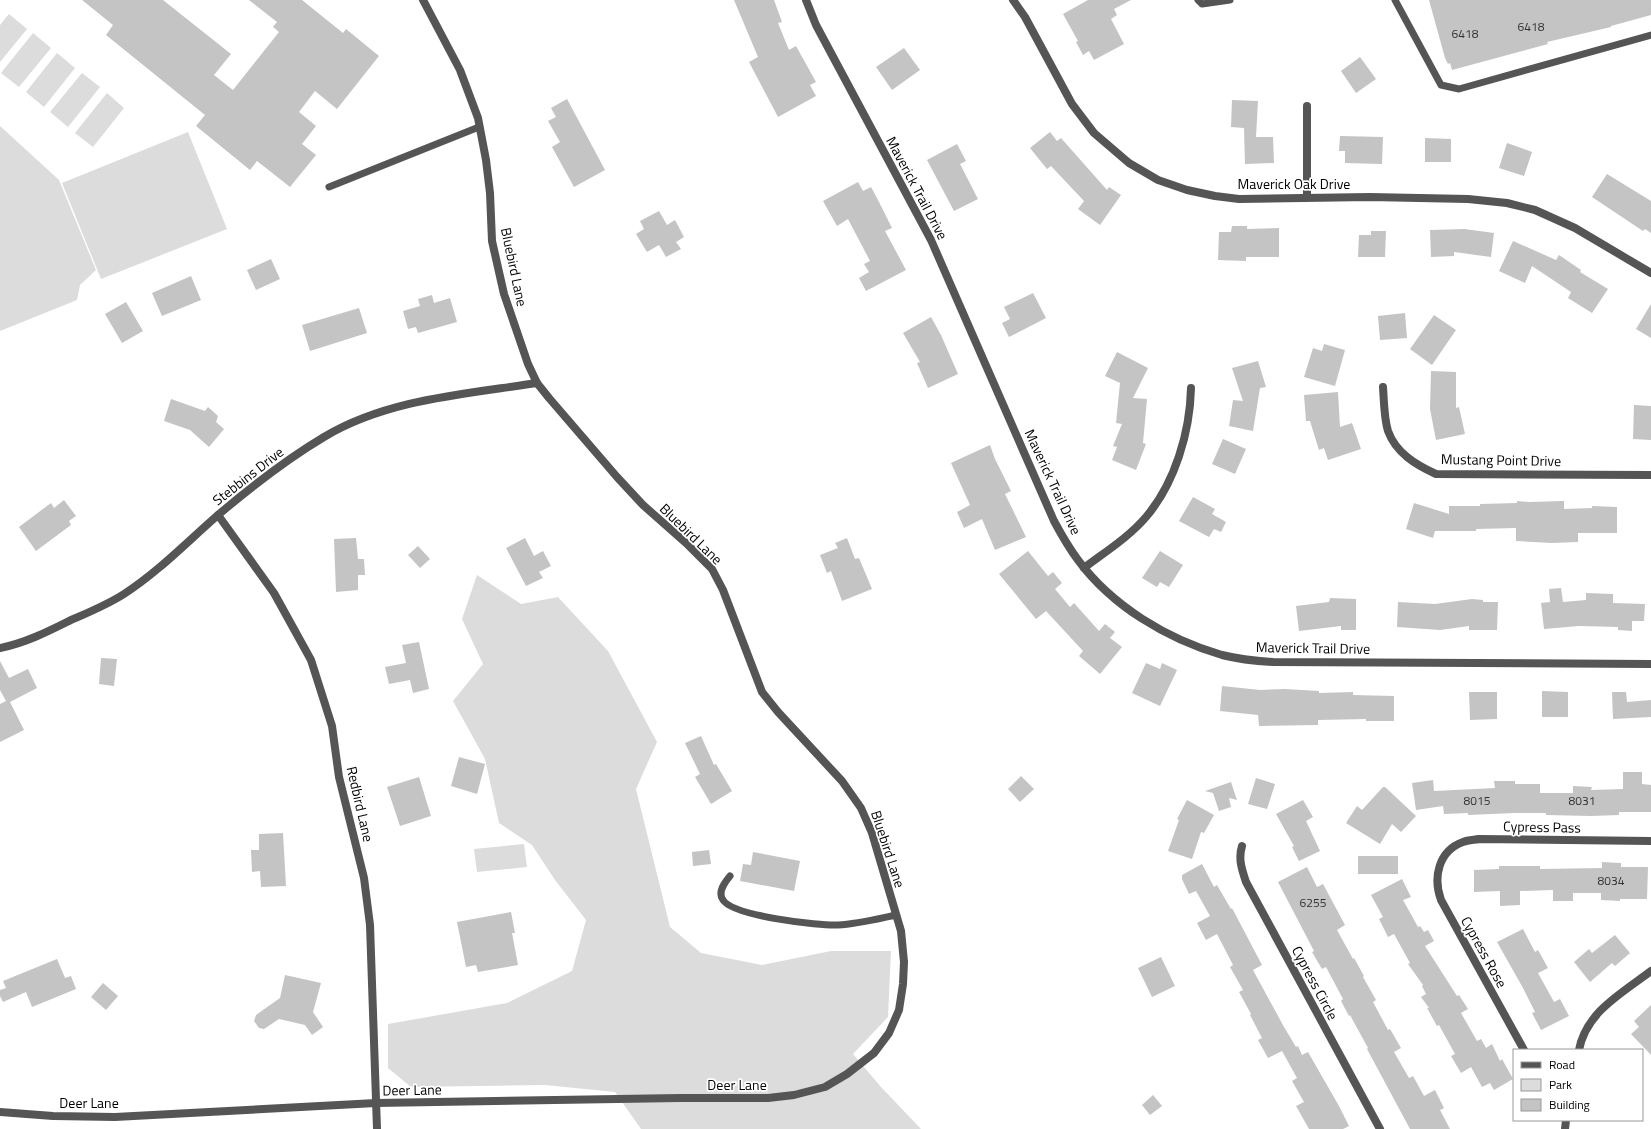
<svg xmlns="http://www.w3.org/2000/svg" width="1651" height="1129" viewBox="0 0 1651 1129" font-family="'Titillium Web',sans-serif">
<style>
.green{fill:#dcdcdc}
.building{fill:#c4c4c4}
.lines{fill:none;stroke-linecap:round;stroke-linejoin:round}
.lane{stroke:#555;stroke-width:7}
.street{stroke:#555;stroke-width:8}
.labels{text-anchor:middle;stroke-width:3.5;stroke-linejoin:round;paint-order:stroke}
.number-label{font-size:12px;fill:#313131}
.street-label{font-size:14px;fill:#000;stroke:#fff}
</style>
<rect width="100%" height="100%" fill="#fff"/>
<g class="green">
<polygon points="9,14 27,29 0,62 0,25"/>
<polygon points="33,33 51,48 19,87 1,73"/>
<polygon points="57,53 75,68 44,107 26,92"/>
<polygon points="82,73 100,87 68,127 50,112"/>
<polygon points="107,93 124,108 93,147 75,133"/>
<polygon points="0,126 59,180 96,270 80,285 77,300 0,331"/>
<polygon points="188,132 227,229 101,279 62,183"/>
<polygon points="477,575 521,604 558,597 608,651 657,742 636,789 670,927 701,953 762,965 831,951 891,951 888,1017 853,1054 881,1087 921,1129 641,1129 615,1092 545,1085 411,1087 388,1068 388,1024 507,1003 572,971 586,920 555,880 532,845 499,823 485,759 453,701 483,664 462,619"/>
<polygon points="524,844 527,867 477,872 474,849"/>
</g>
<g class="building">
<polygon points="82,0 163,0 231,54 214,75 233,90 279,32 273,27 277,22 249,0 302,0 343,33 346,29 379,56 337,109 315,91 299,112 316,126 302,144 316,155 290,187 257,161 250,170 196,126 205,115 106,35 113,25"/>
<polygon points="734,0 774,0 782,22 778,23 789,50 796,46 816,82 810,85 816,96 778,117 749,62 758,57"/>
<polygon points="1088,0 1131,0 1114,9 1117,15 1111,19 1124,44 1094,60 1089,51 1083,55 1076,42 1078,41 1063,14"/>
<polygon points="1429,0 1651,0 1651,15 1611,26 1611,27 1547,42 1548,44 1452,70 1450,63 1448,64 1445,58"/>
<polygon points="904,48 920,70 892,90 876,67"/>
<polygon points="1360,57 1376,79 1356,93 1341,71"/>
<polygon points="567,99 605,170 574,187 552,147 560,142 548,121 556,117 551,108"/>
<polygon points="1232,100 1258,101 1256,137 1273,137 1274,163 1245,164 1244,128 1231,127"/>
<polygon points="1050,132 1057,141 1061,138 1107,190 1109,187 1121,195 1100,225 1078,209 1084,201 1051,166 1047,169 1030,148"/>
<polygon points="1340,136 1383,137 1382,164 1345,163 1345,151 1339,151"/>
<polygon points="1425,138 1451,139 1451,162 1425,162"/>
<polygon points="1507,143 1532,152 1524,176 1499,168"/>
<polygon points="957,144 966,161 960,164 978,199 954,211 927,160"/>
<polygon points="1607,174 1651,201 1651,233 1645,229 1643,231 1592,197"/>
<polygon points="858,182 863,191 871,187 879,202 892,228 885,231 906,270 866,291 859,278 869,272 864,264 870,261 848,219 837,226 823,201"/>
<polygon points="659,211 667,225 675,220 684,237 676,242 681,249 666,257 659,245 647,252 636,234 644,229 640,221"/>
<polygon points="1232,226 1247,226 1247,229 1279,228 1279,257 1246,257 1246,261 1218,260 1219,232 1231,232"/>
<polygon points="1464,229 1494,233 1491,257 1454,252 1454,256 1431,257 1430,230"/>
<polygon points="1371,231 1386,231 1385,257 1358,257 1359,235 1371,235"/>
<polygon points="1513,241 1556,260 1559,255 1581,270 1580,272 1608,289 1592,313 1568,298 1571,292 1532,266 1525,283 1499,271"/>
<polygon points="271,259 280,279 256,290 247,270"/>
<polygon points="191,276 201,300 162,316 152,293"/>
<polygon points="1033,293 1046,318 1009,337 1002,323 1010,319 1004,307"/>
<polygon points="432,295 434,303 450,298 457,322 418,333 416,327 408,329 403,311 420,306 418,299"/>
<polygon points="126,302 143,331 122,343 105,314"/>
<polygon points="1651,304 1651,338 1636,329"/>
<polygon points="359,308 367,333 310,351 302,325"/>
<polygon points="1405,313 1407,338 1380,340 1378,316"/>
<polygon points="1434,315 1456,330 1432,365 1410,349"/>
<polygon points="931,317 941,335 958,374 928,388 917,363 920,362 903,333"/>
<polygon points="1324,344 1345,350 1335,386 1304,377 1313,348 1322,351"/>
<polygon points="1117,352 1148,368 1133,398 1147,399 1143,443 1146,444 1136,470 1112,460 1117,447 1113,446 1122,424 1116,423 1120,383 1105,376"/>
<polygon points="1258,361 1266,387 1260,388 1253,431 1229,426 1233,400 1243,401 1232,368"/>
<polygon points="1431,371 1456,372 1456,408 1459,407 1465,434 1436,440 1430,409"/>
<polygon points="1338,392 1340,427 1352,423 1361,449 1328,460 1324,448 1319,450 1310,421 1306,421 1304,395"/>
<polygon points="171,399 205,411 208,407 218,416 216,422 224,429 209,447 190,430 164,421"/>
<polygon points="1634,405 1651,406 1651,440 1633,439"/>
<polygon points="1223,439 1246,449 1235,474 1212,464"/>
<polygon points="990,445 995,459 1011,491 1005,494 1026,537 995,550 982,519 964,528 957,512 970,505 951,463"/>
<polygon points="1193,497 1215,509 1212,514 1226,522 1221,532 1214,529 1209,537 1179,521"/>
<polygon points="64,500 76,516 69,521 71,525 36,551 19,527 51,503 54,508"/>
<polygon points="1517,501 1529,502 1564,501 1564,509 1592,508 1592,506 1617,507 1617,533 1578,533 1578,542 1552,543 1516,541 1516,528 1476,529 1476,531 1435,531 1433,538 1406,529 1414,503 1449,514 1449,506 1480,506 1480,504 1517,503"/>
<polygon points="356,538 358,559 364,559 365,575 358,575 358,590 336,592 334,539"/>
<polygon points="525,538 534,556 543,551 551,566 539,572 543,578 526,586 506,548"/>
<polygon points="847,538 855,559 859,558 872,589 842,601 831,571 827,573 820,555 838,548 835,543"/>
<polygon points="418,546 430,559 420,568 408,555"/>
<polygon points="1028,551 1048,576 1053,572 1062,583 1055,589 1070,607 1074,603 1099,631 1105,624 1115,632 1110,638 1122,647 1100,674 1079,656 1083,651 1046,611 1036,619 999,574"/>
<polygon points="1160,551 1183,565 1169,587 1160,582 1157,587 1142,578"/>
<polygon points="1561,588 1563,602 1586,600 1586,593 1613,594 1613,603 1645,604 1644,621 1632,621 1632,631 1618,630 1618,627 1579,626 1544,629 1541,603 1550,602 1549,589"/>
<polygon points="1330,598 1356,599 1356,630 1341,630 1341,626 1299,631 1296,606 1329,602"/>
<polygon points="1472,599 1483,600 1483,602 1498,602 1497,630 1469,630 1469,626 1440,630 1397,627 1398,602 1435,604"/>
<polygon points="419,642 429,689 413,693 410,680 389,684 385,667 406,663 402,645"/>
<polygon points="101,658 117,659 114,686 99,684"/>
<polygon points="0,661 9,678 28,669 37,688 10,702 24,730 0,742 0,704 6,701 0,690"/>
<polygon points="1146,663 1160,669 1162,663 1177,670 1160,706 1132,693"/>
<polygon points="1222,686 1260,690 1285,689 1319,691 1319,693 1353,692 1353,695 1394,696 1394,721 1366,721 1366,719 1318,720 1318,725 1259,726 1258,715 1220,711"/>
<polygon points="1542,691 1568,692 1568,717 1542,717"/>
<polygon points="1469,692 1497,692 1497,719 1470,720"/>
<polygon points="1612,692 1626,692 1627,702 1651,700 1651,717 1613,719"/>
<polygon points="701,736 714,765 716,764 732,791 711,804 695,777 700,774 685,743"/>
<polygon points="459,757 485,764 477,794 451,786"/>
<polygon points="1623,772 1642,772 1642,784 1651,785 1651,812 1619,812 1619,815 1591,816 1546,815 1546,813 1515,813 1468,815 1468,813 1444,814 1443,806 1416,810 1412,783 1433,780 1434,791 1495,788 1494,781 1515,781 1515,784 1540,784 1540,793 1573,793 1573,786 1592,787 1591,790 1623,789"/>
<polygon points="1021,776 1034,789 1020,802 1008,789"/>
<polygon points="419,777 431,816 400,826 387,787"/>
<polygon points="1256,778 1275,784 1267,809 1248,804"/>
<polygon points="1231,782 1237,800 1229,798 1231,807 1219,811 1213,793 1205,791"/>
<polygon points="1383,787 1385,787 1416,816 1401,832 1392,824 1380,844 1346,823 1357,806 1362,810"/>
<polygon points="1187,800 1214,815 1204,833 1201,832 1192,859 1168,851 1179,820 1177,819"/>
<polygon points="1303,800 1313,817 1306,821 1320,851 1299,861 1292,847 1294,846 1276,814"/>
<polygon points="283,833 286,886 261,887 260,871 252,872 251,850 259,850 259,834"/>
<polygon points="709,850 711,864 693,866 692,852"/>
<polygon points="753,852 800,861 794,891 740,881 743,864 751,865"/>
<rect x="1358" y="856" width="40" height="18"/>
<polygon points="1602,862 1621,863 1621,867 1648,867 1647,899 1620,899 1620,901 1601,900 1601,893 1573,893 1573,901 1553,901 1553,890 1520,891 1520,905 1500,906 1500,891 1474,892 1474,870 1499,869 1499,866 1540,866 1540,869 1602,868"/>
<polygon points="1202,864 1214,887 1217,885 1231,909 1232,908 1262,965 1253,970 1284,1027 1296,1047 1298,1046 1302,1055 1308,1052 1339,1106 1349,1126 1343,1129 1309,1129 1296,1106 1304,1102 1292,1081 1297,1078 1282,1051 1268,1058 1258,1040 1262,1038 1250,1015 1251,1014 1239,992 1243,990 1230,967 1233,965 1217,934 1206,940 1197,923 1210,916 1196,891 1189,894 1182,879 1182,875"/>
<polygon points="1307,867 1317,887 1323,884 1345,925 1337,930 1353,959 1354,958 1364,976 1363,977 1376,1000 1373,1002 1388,1030 1390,1029 1401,1048 1394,1052 1409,1078 1413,1076 1424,1096 1435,1090 1444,1108 1440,1110 1450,1129 1410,1129 1367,1049 1368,1048 1350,1015 1349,1016 1341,1001 1343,999 1326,967 1322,969 1312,952 1314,951 1278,882"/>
<polygon points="1402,879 1411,897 1403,900 1418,927 1420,926 1424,932 1428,930 1434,941 1425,946 1457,996 1459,995 1468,1009 1461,1013 1477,1041 1481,1039 1486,1048 1492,1044 1500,1061 1502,1059 1513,1079 1494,1090 1490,1083 1482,1087 1471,1067 1461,1073 1451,1056 1455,1054 1439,1025 1437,1026 1427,1008 1429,1008 1421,997 1426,994 1422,986 1423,985 1408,964 1410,963 1394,934 1388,937 1379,919 1383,917 1371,895"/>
<polygon points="511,912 515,933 512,933 518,965 478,972 476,965 466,967 457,922"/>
<polygon points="1523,929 1535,952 1538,950 1548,968 1538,973 1554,1002 1560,999 1569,1016 1541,1030 1532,1013 1535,1012 1523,988 1497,942"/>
<polygon points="1615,935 1630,953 1615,966 1612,963 1590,982 1574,962 1589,949 1592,953"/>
<polygon points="1161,957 1175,986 1152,997 1138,968"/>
<polygon points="57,959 65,978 71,976 76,989 32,1007 26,992 3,1002 0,996 0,990 6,988 3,981"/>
<polygon points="285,975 321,983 313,1012 323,1027 312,1035 305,1025 279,1019 264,1029 259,1028 254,1021 256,1015 280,998"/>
<polygon points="103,983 118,996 106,1010 91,997"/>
<polygon points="1651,1005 1651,1055 1631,1034 1639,1027 1634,1021"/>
<polygon points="1153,1095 1162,1106 1150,1115 1142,1105"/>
</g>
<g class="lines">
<g class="lane">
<polyline points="1198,0 1202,4 1230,0"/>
<polyline points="1395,0 1441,85 1459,89 1651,35"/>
<polyline points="329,187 479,127"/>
<path d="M730,876C725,882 717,892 723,900C733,916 819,926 838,925C858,924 877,919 896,915"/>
</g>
<g class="street">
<path d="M806,0L816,25L931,240L1054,521C1061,534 1069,548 1078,560C1112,606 1167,639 1222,655C1238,659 1256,661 1273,662L1651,664"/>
<polyline points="1013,0 1025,17 1072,104 1094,133 1129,163 1158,180 1187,190 1215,196 1239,199 1370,197 1468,199 1507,203 1535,210 1575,228 1651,273"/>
<polyline points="1307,197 1307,106"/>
<path d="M1383,387C1384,401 1384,418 1388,431C1396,453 1416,465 1436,474L1651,475"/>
<polyline points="218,515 274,593 311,660 332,726 339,777 364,878 370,925 377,1129"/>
<path d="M1084,568C1105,552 1129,537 1146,517C1175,483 1190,432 1191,388"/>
<path d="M0,648C25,643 47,632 69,621C87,613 107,605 124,594C158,572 187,542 218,515C251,487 287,459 324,437C387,399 466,394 537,383"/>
<path d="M1242,846C1238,859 1242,870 1246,882L1380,1129"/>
<path d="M1524,1050L1441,900C1433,878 1438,851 1463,842C1468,840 1474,840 1479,839L1651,841"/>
<path d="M1579,1050C1586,1012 1622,993 1651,971"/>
<polyline points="0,1112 53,1116 115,1117 376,1103 680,1098 768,1098 794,1095 825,1087 847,1074 874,1053 889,1033 899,1010 903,984 904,962 901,931 872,833 861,808 842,781 778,712 762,692 723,590 712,569 686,543 643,505 617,477 549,398 537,383 528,364 504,294 492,241 490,193 486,160 478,118 460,70 423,0"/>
<polyline points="1565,1129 1566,1120"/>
</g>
</g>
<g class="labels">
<g class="number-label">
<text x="1531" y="31">6418</text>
<text x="1465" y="38">6418</text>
<text x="1477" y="805">8015</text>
<text x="1582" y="805">8031</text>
<text x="1611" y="885">8034</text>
<text x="1313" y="907">6255</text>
</g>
<g class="street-label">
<text x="1294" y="189">Maverick Oak Drive</text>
<text transform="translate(917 188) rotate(62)" y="5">Maverick Trail Drive</text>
<text transform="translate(514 267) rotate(78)" y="5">Bluebird Lane</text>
<text transform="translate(1501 460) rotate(1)" y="5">Mustang Point Drive</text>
<text transform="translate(248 476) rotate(-38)" y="5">Stebbins Drive</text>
<text transform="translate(1053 482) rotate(65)" y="5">Maverick Trail Drive</text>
<text transform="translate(691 534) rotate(44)" y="5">Bluebird Lane</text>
<text transform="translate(1313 648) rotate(1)" y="5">Maverick Trail Drive</text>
<text transform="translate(360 804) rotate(77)" y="5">Redbird Lane</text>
<text transform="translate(1542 827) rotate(1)" y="5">Cypress Pass</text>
<text transform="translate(888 849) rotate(72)" y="5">Bluebird Lane</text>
<text transform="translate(1484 952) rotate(61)" y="5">Cypress Rose</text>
<text transform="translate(1315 983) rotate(62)" y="5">Cypress Circle</text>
<text x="737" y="1090">Deer Lane</text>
<text transform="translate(412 1090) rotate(-1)" y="5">Deer Lane</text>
<text x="89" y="1108">Deer Lane</text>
</g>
</g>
<rect x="1513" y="1049" width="130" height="72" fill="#ffffff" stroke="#999999"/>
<rect x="1521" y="1062" width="20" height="6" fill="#555555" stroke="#999999"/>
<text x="1549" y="1069" font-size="12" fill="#000000">Road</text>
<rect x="1521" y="1079" width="20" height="12" fill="#dcdcdc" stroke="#999999"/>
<text x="1549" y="1089" font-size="12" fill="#000000">Park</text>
<rect x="1521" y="1099" width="20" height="12" fill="#c4c4c4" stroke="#999999"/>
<text x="1549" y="1109" font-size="12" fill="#000000">Building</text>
</svg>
